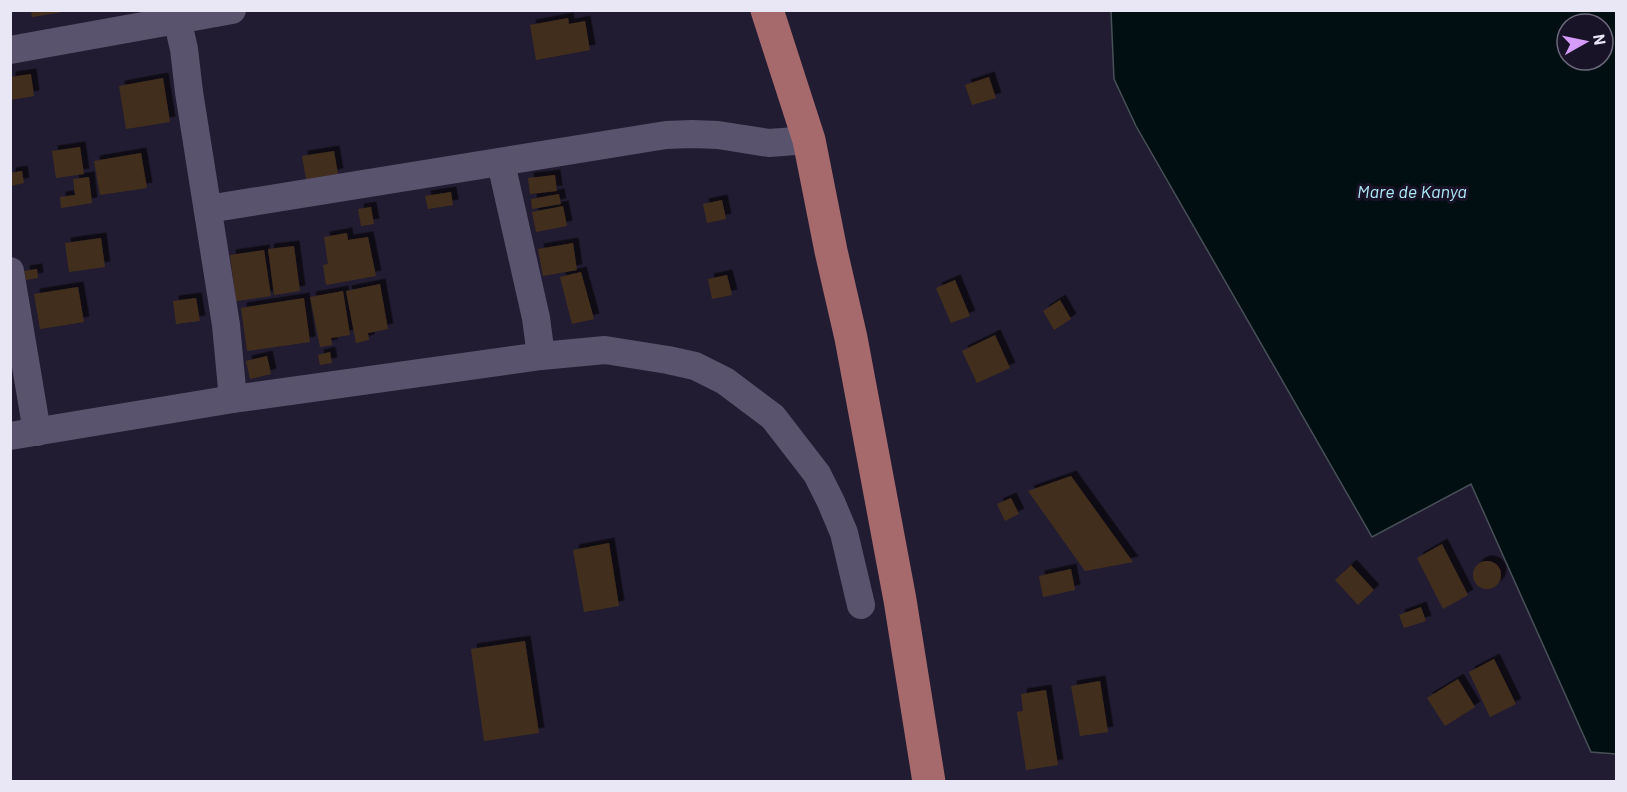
<svg xmlns="http://www.w3.org/2000/svg" width="1627" height="792" viewBox="0 0 1627 792" font-family="Barlow,sans-serif">
<style>
.water{fill:#010f13;stroke:#475057;stroke-width:1.5;fill-rule:evenodd}
.building{fill:#432f1c;filter:url(#shadow)}
.lines{fill:none;stroke-linecap:round;stroke-linejoin:round}
.minor{stroke:#5a536d;stroke-width:28}
.trunk{stroke:#a76a6c;stroke-width:33}
.labels{text-anchor:middle;stroke-width:6;stroke-linejoin:round;paint-order:stroke}
.water-label{font-size:18px;font-style:italic;fill:#afe9f6;stroke:#191328}
</style>
<defs>
<filter id="shadow"><feDropShadow dx="5.5" dy="-5.5" stdDeviation="0" flood-color="#0009"/></filter>
</defs>
<rect width="100%" height="100%" fill="#221c32"/>
<path class="water" d="M1111,11H1616V754L1591,752L1471,484L1372,537L1136,126L1114,79ZM1567,24H1603V60H1567Z"/>
<g class="building">
<polygon points="31,10 63,10 63,12 32,17"/>
<polygon points="568,18 569,24 585,21 590,50 536,60 530,25"/>
<polygon points="31,74 34,96 10,100 10,77"/>
<polygon points="989,77 996,98 972,105 965,85"/>
<polygon points="163,78 170,122 126,129 119,86"/>
<polygon points="80,147 84,174 56,178 52,151"/>
<polygon points="334,151 338,174 306,179 302,156"/>
<polygon points="141,153 147,188 100,195 94,161"/>
<polygon points="22,171 24,183 10,186 10,173"/>
<polygon points="555,175 557,191 530,194 528,178"/>
<polygon points="89,177 92,203 61,208 60,197 75,195 73,179"/>
<polygon points="451,192 453,205 428,209 425,196"/>
<polygon points="559,194 561,204 532,209 531,199"/>
<polygon points="722,200 726,219 707,223 703,204"/>
<polygon points="563,206 567,226 536,232 532,212"/>
<polygon points="371,207 374,224 361,226 358,209"/>
<polygon points="347,233 348,240 368,237 376,276 326,285 323,265 328,264 324,237"/>
<polygon points="101,238 105,267 69,272 65,243"/>
<polygon points="573,243 577,270 543,276 538,249"/>
<polygon points="294,246 300,291 274,295 268,249"/>
<polygon points="264,250 271,296 236,301 230,255"/>
<polygon points="37,269 38,278 26,280 24,271"/>
<polygon points="581,272 594,319 572,324 560,277"/>
<polygon points="727,275 732,295 712,299 708,279"/>
<polygon points="955,280 970,316 951,323 936,288"/>
<polygon points="380,284 388,329 368,333 369,340 356,343 346,291"/>
<polygon points="78,287 84,322 40,329 34,294"/>
<polygon points="343,291 350,335 331,338 332,345 320,347 310,297"/>
<polygon points="196,298 200,321 176,324 173,301"/>
<polygon points="304,298 310,342 247,351 241,308"/>
<polygon points="1060,300 1071,319 1054,330 1043,311"/>
<polygon points="995,335 1010,368 977,383 962,351"/>
<polygon points="330,352 332,363 320,365 318,355"/>
<polygon points="267,356 271,374 250,379 246,361"/>
<polygon points="1071,476 1133,562 1085,571 1028,491"/>
<polygon points="1011,498 1019,514 1005,521 997,504"/>
<polygon points="609,543 619,606 584,612 573,550"/>
<polygon points="1442,544 1468,595 1443,609 1417,558"/>
<circle cx="1487" cy="575" r="14"/>
<polygon points="1351,565 1374,590 1358,605 1335,580"/>
<polygon points="1071,569 1075,590 1043,597 1039,576"/>
<polygon points="1421,607 1426,621 1404,628 1399,615"/>
<polygon points="525,641 539,733 484,741 471,649"/>
<polygon points="1494,659 1516,704 1490,717 1469,672"/>
<polygon points="1458,679 1475,707 1445,726 1427,698"/>
<polygon points="1100,681 1108,732 1080,736 1071,686"/>
<polygon points="1046,690 1058,765 1026,770 1017,712 1023,711 1021,694"/>
</g>
<g class="lines">
<g class="minor">
<polyline points="10,50 232,10"/>
<polyline points="501,163 536,318 541,356"/>
<polyline points="208,209 666,135 692,134 718,135 769,143 809,140"/>
<polyline points="10,271 37,432"/>
<polyline points="233,399 541,356 605,350 668,360 695,366 725,381 773,417 817,474 831,502 844,533 861,605"/>
<polyline points="10,436 233,399 226,325 189,92 184,49 175,10"/>
</g>
<polyline class="trunk" points="767,10 809,140 831,251 851,338 900,600 929,782"/>
</g>
<g class="labels">
<g class="water-label">
<text x="1412" y="198">Mare de Kanya</text>
</g>
</g>
<rect width="1627" height="792" fill="none" stroke="#e9e6f5" stroke-width="24"/>
<g transform="translate(1585 42) rotate(81)"><circle r="28" fill="#191328" stroke="#6c677a" stroke-width="1.5"/>
<path d="M0-4.5L10 22L0 15L-10 22Z" fill="#d59cfb"/>
<text y="-9" font-size="16" font-weight="bold" text-anchor="middle" fill="#e9e6f5">N</text>
</g>
</svg>
